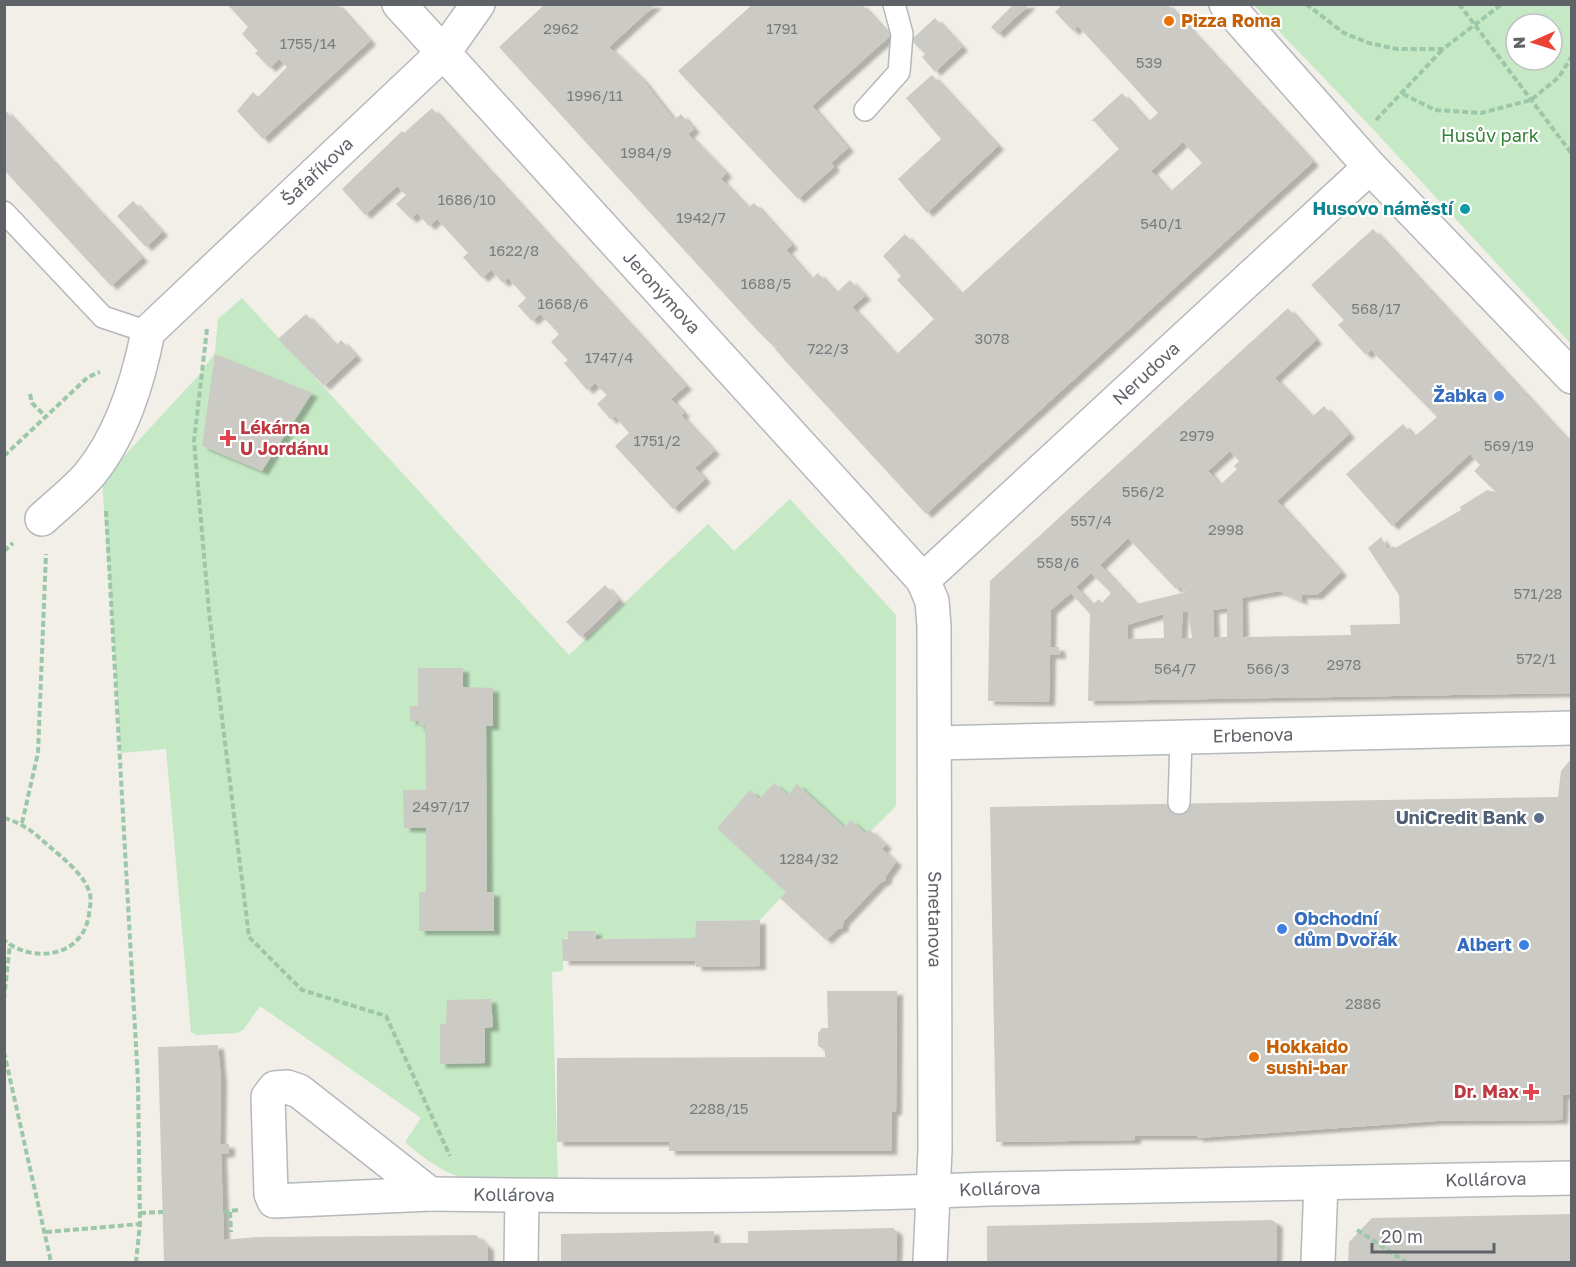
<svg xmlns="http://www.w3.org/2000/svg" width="1576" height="1267" viewBox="0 0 1576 1267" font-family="'Golos Text',sans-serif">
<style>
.green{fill:#c5e8c5;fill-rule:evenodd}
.building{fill:#cccac5;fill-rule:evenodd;filter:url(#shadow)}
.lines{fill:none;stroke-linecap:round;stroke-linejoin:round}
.lane-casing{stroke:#b5b8bc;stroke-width:24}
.street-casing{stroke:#b5b8bc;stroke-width:36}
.path{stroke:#9cc7a9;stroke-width:4;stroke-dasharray:6 3;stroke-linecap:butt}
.lane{stroke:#fff;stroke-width:21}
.street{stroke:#fff;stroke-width:33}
.food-dot{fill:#e8710a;stroke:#fff;stroke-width:2}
.culture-dot{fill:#0f9aa8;stroke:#fff;stroke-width:2}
.shop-dot{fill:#3f7fe0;stroke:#fff;stroke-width:2}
.health-dot{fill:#e0444e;stroke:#fff;stroke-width:2}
.service-dot{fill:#5c6f8a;stroke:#fff;stroke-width:2}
.labels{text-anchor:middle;stroke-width:4.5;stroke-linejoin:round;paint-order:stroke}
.number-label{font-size:15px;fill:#7a7d7f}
.food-label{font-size:18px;font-weight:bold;fill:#c56008;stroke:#fff;text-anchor:start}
.park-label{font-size:18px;fill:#348238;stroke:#fff}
.street-label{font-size:18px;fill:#5f6368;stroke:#fff}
.culture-label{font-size:18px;font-weight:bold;fill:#0d838f;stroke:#fff;text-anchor:end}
.shop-label{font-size:18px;font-weight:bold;fill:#366cbe;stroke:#fff;text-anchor:end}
.health-label{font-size:18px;font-weight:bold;fill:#be3a42;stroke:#fff;text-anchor:start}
.service-label{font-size:18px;font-weight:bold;fill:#4e5e75;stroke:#fff;text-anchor:end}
</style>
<defs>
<filter id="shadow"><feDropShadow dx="6" dy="4" stdDeviation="1.5" flood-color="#0004"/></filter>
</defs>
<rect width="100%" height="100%" fill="#f1efe8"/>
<g class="green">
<path d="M1254,5H1571V344L1370,126ZM1516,24H1552V60H1516Z"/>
<path d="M242,298L569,655L708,524L734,551L790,499L896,615V806L871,831L869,829L865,833L851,820L844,827L797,785L788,795L774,783L759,799L750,791L717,828L786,892L760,920L696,921L695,938L596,939V931L563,939V971L552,972L558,1182C489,1183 461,1192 405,1142L421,1118L260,1006L243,1030L237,1033L197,1035L191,1032L166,749L121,753L102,480L199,375L215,353L218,319Z"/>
</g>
<g class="building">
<polygon points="227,4 337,4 370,41 263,139 237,111 253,92 258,97 287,67 279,59 270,68 255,53 258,51 242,34 248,27"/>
<path d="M545,4H656L609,47L642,79L674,120L681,114L694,129L688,134L726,173L721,179L748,208L754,203L792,245L786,250L811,279L818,273L836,293L850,280L865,296L852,307L896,355L934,319L897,280L901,276L883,256L905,234L961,294L1119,149L1094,121H1091L1122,93L1148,122L1158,113L1078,26L1073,31L1055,12L1060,7L1058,4H1167L1313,162L926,514L789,365L775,349L778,346L775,348L757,330L499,47ZM1183,142L1202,163L1170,192L1151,171Z"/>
<polygon points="753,4 861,4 890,36 812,106 848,148 831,163 834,167 798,199 678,71"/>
<polygon points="1014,4 1030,4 998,34 991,27"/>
<polygon points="935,18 962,47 935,72 922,57 925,54 911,40"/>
<polygon points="932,75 998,146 927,213 898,179 941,139 906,98"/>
<polygon points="432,108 686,386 671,399 684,413 681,415 714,451 695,468 705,479 673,509 615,446 629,433 615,416 611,420 597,404 607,395 595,383 587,390 564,363 568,360 551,342 559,334 540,314 532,321 518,306 526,298 508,278 503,283 491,270 482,278 463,257 468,253 437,219 429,226 417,213 411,219 396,204 406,195 397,186 365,215 342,189 402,131 404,133"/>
<polygon points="4,109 142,258 111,286 4,170"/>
<polygon points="133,201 162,232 146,247 117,216"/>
<path d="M1373,229L1572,445V693L1088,701L1090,614L1071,593L1051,610L1050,647H1059L1060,655H1050L1049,702L988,701L990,581L1288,308L1316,340L1275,378L1312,417L1324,406L1349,434L1277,501L1341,572L1317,595H1301L1302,601L1279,591L1242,598L1243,637L1351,635L1350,625L1400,624L1399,595L1368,548L1381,537L1388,549L1394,546L1395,548L1461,510L1460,507L1487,490L1496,492L1474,471L1480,465L1470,454L1392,526L1346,474L1403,424L1414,437L1437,417L1371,350L1366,355L1338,325L1344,320L1311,285ZM1230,451L1239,461L1234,466L1237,469L1220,485L1208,471ZM1128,538L1176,589L1179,586L1186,592L1136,604L1100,565ZM1091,573L1111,593L1102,603L1099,599L1092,605L1076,587ZM1227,608V637H1214L1213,610ZM1188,611L1192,638H1181L1183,612ZM1163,614L1164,638L1128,639L1127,625Z"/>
<polygon points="306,314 336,346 341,340 356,356 324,386 278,339"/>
<polygon points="215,354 312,393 262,471 202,446"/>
<polygon points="605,585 619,600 581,637 566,622"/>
<polygon points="418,668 463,668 463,687 493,688 493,726 486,726 487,892 494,892 494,931 419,931 419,892 426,892 426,828 404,828 403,790 426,790 425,726 419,726 418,721 410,721 410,706 418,706"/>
<polygon points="1572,758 1572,1095 1563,1095 1562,1120 1437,1121 1197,1138 1197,1136 1135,1136 1135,1140 996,1142 990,807 1558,797 1561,771"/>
<polygon points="774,783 788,795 797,784 844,827 851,820 865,833 869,829 886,845 882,849 896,862 886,876 886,880 880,883 844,921 842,928 838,929 826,940 780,898 786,892 717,828 750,790 759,799"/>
<polygon points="760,920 760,966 696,967 695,961 563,961 562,939 568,939 568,931 596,931 595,939 695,938 696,921"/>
<polygon points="827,991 897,991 896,1111 892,1112 891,1151 669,1151 669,1142 557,1142 557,1058 825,1057 825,1050 818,1046 818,1033 822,1028 828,1028"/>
<polygon points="491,999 493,1027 485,1028 485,1063 440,1064 440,1024 446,1024 447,1000"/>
<polygon points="218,1045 221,1080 220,1144 229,1144 229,1153 221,1154 224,1240 256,1237 476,1235 488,1247 488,1262 164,1262 158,1047"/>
<polygon points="1572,1214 1572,1262 1348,1262 1349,1242 1372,1218"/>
<polygon points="1272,1220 1277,1224 1276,1262 987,1262 987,1226"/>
<polygon points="893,1228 897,1232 896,1262 561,1262 561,1234 714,1231 714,1243 748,1243 748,1231"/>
</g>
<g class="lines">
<defs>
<g id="lane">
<polyline points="865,110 899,72 902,34 894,4"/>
<polyline points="4,212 103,317 148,332"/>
<polyline points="1179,803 1181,739"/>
</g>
<g id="street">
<path id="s1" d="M399,4L923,580L932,601L934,626L935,1150L930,1262"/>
<polyline points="1226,4 1370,167 1572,377"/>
<path id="s2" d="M42,519C57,505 75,491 89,475C122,435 138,382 148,332L444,52L478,4"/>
<path id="s3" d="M923,580L1370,167"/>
<path id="s4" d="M935,743L1572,728"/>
<polygon points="287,1087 299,1091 430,1194 274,1201 271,1194 268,1097 275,1088"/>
<path id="s5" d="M430,1194C616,1197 803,1197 989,1189L1572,1178"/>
<polyline points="521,1262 522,1196"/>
<polyline points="1318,1262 1321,1183"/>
</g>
</defs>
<use href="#lane" class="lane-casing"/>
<use href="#street" class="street-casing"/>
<g class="path">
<polyline points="1306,4 1344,33 1369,43 1397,49 1443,49 1502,4"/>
<polyline points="1459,4 1572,154"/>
<polyline points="1403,94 1435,110 1481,113 1531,100 1559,77 1572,56"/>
<polyline points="1376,120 1443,49"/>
<polyline points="207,329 194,441 209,612 249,937 302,990 386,1016 450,1156"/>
<polyline points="30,394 32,403 46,417"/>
<polyline points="4,456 88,377 100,372"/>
<polyline points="106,511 138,1082 140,1224 136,1262"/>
<polyline points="4,551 13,543"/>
<path d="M4,818C25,824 34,833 50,847C63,858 84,875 89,891C92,899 90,906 89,914C84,956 34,965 4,940"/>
<polyline points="22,823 38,753 46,554"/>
<polyline points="4,999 10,944"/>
<polyline points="4,1052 51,1262"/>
<polyline points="223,1212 238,1210"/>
<polyline points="230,1212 231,1232"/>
<polyline points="140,1213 163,1212"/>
<polyline points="1357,1230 1406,1262"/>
<polyline points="46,1232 140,1224"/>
</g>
<use href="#lane" class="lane"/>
<use href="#street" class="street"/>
</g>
<g class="food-dot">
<circle cx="1169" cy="21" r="6"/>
<circle cx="1254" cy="1057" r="6"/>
</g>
<circle class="culture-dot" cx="1465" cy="209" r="6"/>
<g class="shop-dot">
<circle cx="1499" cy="396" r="6"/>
<circle cx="1282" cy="929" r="6"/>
<circle cx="1524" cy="945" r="6"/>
</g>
<g class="health-dot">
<path d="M225 429h6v6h6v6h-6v6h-6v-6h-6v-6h6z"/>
<path d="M1528 1083h6v6h6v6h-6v6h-6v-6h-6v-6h6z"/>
</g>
<circle class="service-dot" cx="1539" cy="818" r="6"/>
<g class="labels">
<g class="number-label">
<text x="561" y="34">2962</text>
<text x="782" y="34">1791</text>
<text x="308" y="49">1755/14</text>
<text x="1149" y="68">539</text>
<text x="595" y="101">1996/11</text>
<text x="646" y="158">1984/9</text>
<text x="467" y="205">1686/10</text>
<text x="701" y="223">1942/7</text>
<text x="1161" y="229">540/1</text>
<text x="514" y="256">1622/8</text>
<text x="766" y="289">1688/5</text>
<text x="563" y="309">1668/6</text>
<text x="1376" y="314">568/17</text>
<text x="992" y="344">3078</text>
<text x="828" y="354">722/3</text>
<text x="609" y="363">1747/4</text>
<text x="1197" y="441">2979</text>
<text x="657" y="446">1751/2</text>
<text x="1509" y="451">569/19</text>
<text x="1143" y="497">556/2</text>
<text x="1091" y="526">557/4</text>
<text x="1226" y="535">2998</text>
<text x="1058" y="568">558/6</text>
<text x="1538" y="599">571/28</text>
<text x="1536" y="664">572/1</text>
<text x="1344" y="670">2978</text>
<text x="1175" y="674">564/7</text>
<text x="1268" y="674">566/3</text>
<text x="441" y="812">2497/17</text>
<text x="809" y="864">1284/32</text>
<text x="1363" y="1009">2886</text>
<text x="719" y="1114">2288/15</text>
</g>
<g class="food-label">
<text x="1181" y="27">Pizza Roma</text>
<text x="1266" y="1053">Hokkaido<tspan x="1266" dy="21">sushi-bar</tspan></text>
</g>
<g class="park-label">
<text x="1490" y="142">Husův park</text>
</g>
<g class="street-label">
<text dy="6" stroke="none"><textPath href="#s2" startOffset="454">Šafaříkova</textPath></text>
<text dy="6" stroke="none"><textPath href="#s1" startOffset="390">Jeronýmova</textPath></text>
<text dy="6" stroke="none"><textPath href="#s3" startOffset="304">Nerudova</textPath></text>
<text dy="6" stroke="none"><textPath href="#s4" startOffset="318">Erbenova</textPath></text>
<text dy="6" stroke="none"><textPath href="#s1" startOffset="1120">Smetanova</textPath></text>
<text dy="6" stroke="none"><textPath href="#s5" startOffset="1056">Kollárova</textPath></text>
<text dy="6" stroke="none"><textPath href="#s5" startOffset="570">Kollárova</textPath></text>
<text dy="6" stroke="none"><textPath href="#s5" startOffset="84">Kollárova</textPath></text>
</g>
<g class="culture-label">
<text x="1453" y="215">Husovo náměstí</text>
</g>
<g class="shop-label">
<text x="1487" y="402">Žabka</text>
<text x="1294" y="925" text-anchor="start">Obchodní<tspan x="1294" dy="21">dům Dvořák</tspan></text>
<text x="1512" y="951">Albert</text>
</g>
<g class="health-label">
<text x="240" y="434">Lékárna<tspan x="240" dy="21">U Jordánu</tspan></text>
<text x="1519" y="1098" text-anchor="end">Dr. Max</text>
</g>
<g class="service-label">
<text x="1527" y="824">UniCredit Bank</text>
</g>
</g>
<rect width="1576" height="1267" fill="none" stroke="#5f6368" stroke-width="12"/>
<g transform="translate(1534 42) rotate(267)"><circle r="28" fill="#ffffff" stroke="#bfc1c3" stroke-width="1.5"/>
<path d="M0-4.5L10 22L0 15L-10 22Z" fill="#ea4335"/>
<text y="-9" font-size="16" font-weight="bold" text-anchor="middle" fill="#5f6368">N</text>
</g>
<path d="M1372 1243v9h122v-9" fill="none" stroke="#5f6368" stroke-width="3"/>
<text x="1381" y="1243" font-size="18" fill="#5f6368" stroke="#ffffff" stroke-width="4.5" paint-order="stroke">20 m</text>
</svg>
